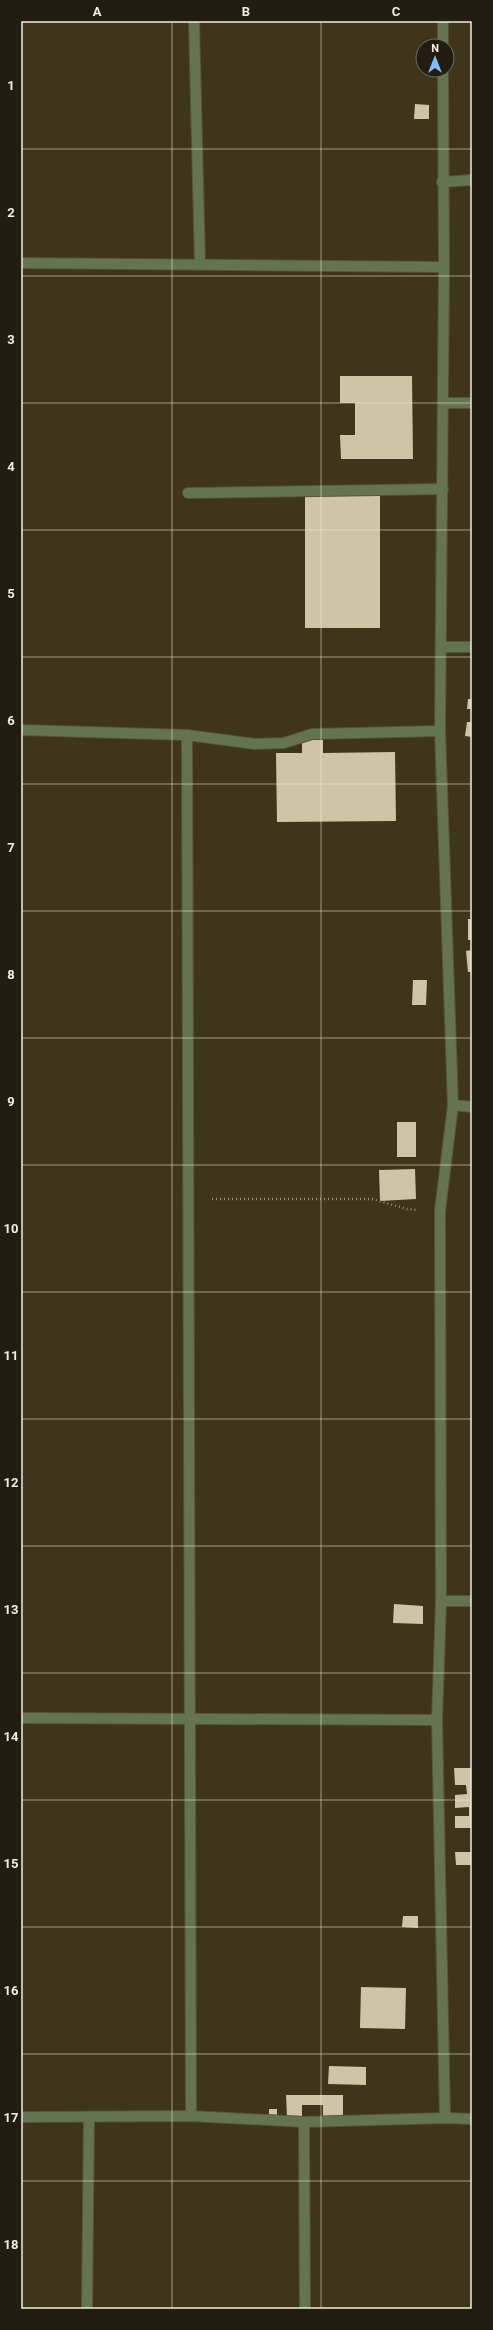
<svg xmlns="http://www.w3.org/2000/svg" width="493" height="2330" viewBox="0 0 493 2330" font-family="Roboto,sans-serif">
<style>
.building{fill:#d0c4a6}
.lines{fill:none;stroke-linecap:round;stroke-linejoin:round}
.minor-casing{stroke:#5b523a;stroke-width:12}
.path{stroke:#97907b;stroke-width:2.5;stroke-dasharray:1 3;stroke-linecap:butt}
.minor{stroke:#647450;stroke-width:10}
.grid{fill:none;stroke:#f3edde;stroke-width:1;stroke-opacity:0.55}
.neatline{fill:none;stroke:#f3edde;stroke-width:1.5}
.grid-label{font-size:13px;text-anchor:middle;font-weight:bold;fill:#f3edde}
</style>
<rect width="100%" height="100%" fill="#3e351b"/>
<g class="building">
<polygon points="415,104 429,105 429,119 414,119"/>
<polygon points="340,376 412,376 413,459 341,459 340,435 355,435 355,403 340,403"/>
<rect x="305" y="495" width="75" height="133"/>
<polygon points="468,699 472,699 472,709 467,709"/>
<polygon points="467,722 472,722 472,737 465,736"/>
<polygon points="302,740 323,740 323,753 395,752 396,821 277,822 276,753 302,753"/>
<rect x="468" y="919" width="4" height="21"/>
<polygon points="472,950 472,972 468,972 466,951"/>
<polygon points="413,980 427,980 426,1005 412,1005"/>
<rect x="397" y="1122" width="19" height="35"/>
<polygon points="415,1169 416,1199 380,1201 379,1170"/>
<polygon points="394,1604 423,1606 423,1624 393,1623"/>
<polygon points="454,1768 472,1768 472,1828 455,1828 455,1816 469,1816 469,1807 455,1808 455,1795 467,1794 466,1785 455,1785"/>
<polygon points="455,1852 472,1852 472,1865 456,1865"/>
<polygon points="403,1916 418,1916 418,1928 402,1927"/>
<polygon points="361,1987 406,1988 405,2029 360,2028"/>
<polygon points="329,2066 366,2067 366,2085 328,2084"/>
<polygon points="286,2095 343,2095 343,2116 323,2116 323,2105 302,2105 302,2116 287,2117"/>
<rect x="269" y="2109" width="8" height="6"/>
</g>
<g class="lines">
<defs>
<g id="minor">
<polyline points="194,21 200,264"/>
<polyline points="443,46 443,21"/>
<polyline points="443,70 444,267 440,731 453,1105 440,1211 441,1601 437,1720 445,2118"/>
<polyline points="442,182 472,180"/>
<polyline points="21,263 444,267"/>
<polyline points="443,403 472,403"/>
<polyline points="188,493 443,489"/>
<polyline points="442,647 472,647"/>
<polyline points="21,730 187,735 255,744 284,743 312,734 440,731"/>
<polyline points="187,735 191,2116"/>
<polyline points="453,1105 472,1107"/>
<polyline points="441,1601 472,1601"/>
<polyline points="21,1718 437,1720"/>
<polyline points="21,2117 191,2116 304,2122 445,2118 472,2119"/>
<polyline points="304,2122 305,2309"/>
<polyline points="87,2309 89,2117"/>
</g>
</defs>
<use href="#minor" class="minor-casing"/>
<polyline class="path" points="212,1199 372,1199 407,1209 417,1210"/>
<use href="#minor" class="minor"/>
</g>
<path class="grid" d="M172,21V2309M321,21V2309M21,149H472M21,276H472M21,403H472M21,530H472M21,657H472M21,784H472M21,911H472M21,1038H472M21,1165H472M21,1292H472M21,1419H472M21,1546H472M21,1673H472M21,1800H472M21,1927H472M21,2054H472M21,2181H472"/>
<rect width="493" height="2330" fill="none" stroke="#211d11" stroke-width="44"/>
<g transform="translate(435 58)"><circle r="19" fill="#211d11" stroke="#757063"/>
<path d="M0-3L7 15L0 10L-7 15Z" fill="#80bdfa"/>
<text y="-6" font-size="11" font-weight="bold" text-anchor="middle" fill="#f3edde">N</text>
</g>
<rect x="22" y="22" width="449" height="2286" class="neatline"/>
<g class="grid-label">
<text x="97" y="16">A</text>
<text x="246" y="16">B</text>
<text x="396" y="16">C</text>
<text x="11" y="90">1</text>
<text x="11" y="217">2</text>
<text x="11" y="344">3</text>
<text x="11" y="471">4</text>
<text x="11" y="598">5</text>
<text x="11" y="725">6</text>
<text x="11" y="852">7</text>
<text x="11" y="979">8</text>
<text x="11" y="1106">9</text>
<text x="11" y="1233">10</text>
<text x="11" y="1360">11</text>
<text x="11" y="1487">12</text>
<text x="11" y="1614">13</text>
<text x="11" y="1741">14</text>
<text x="11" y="1868">15</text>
<text x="11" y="1995">16</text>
<text x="11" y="2122">17</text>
<text x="11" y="2249">18</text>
</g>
</svg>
